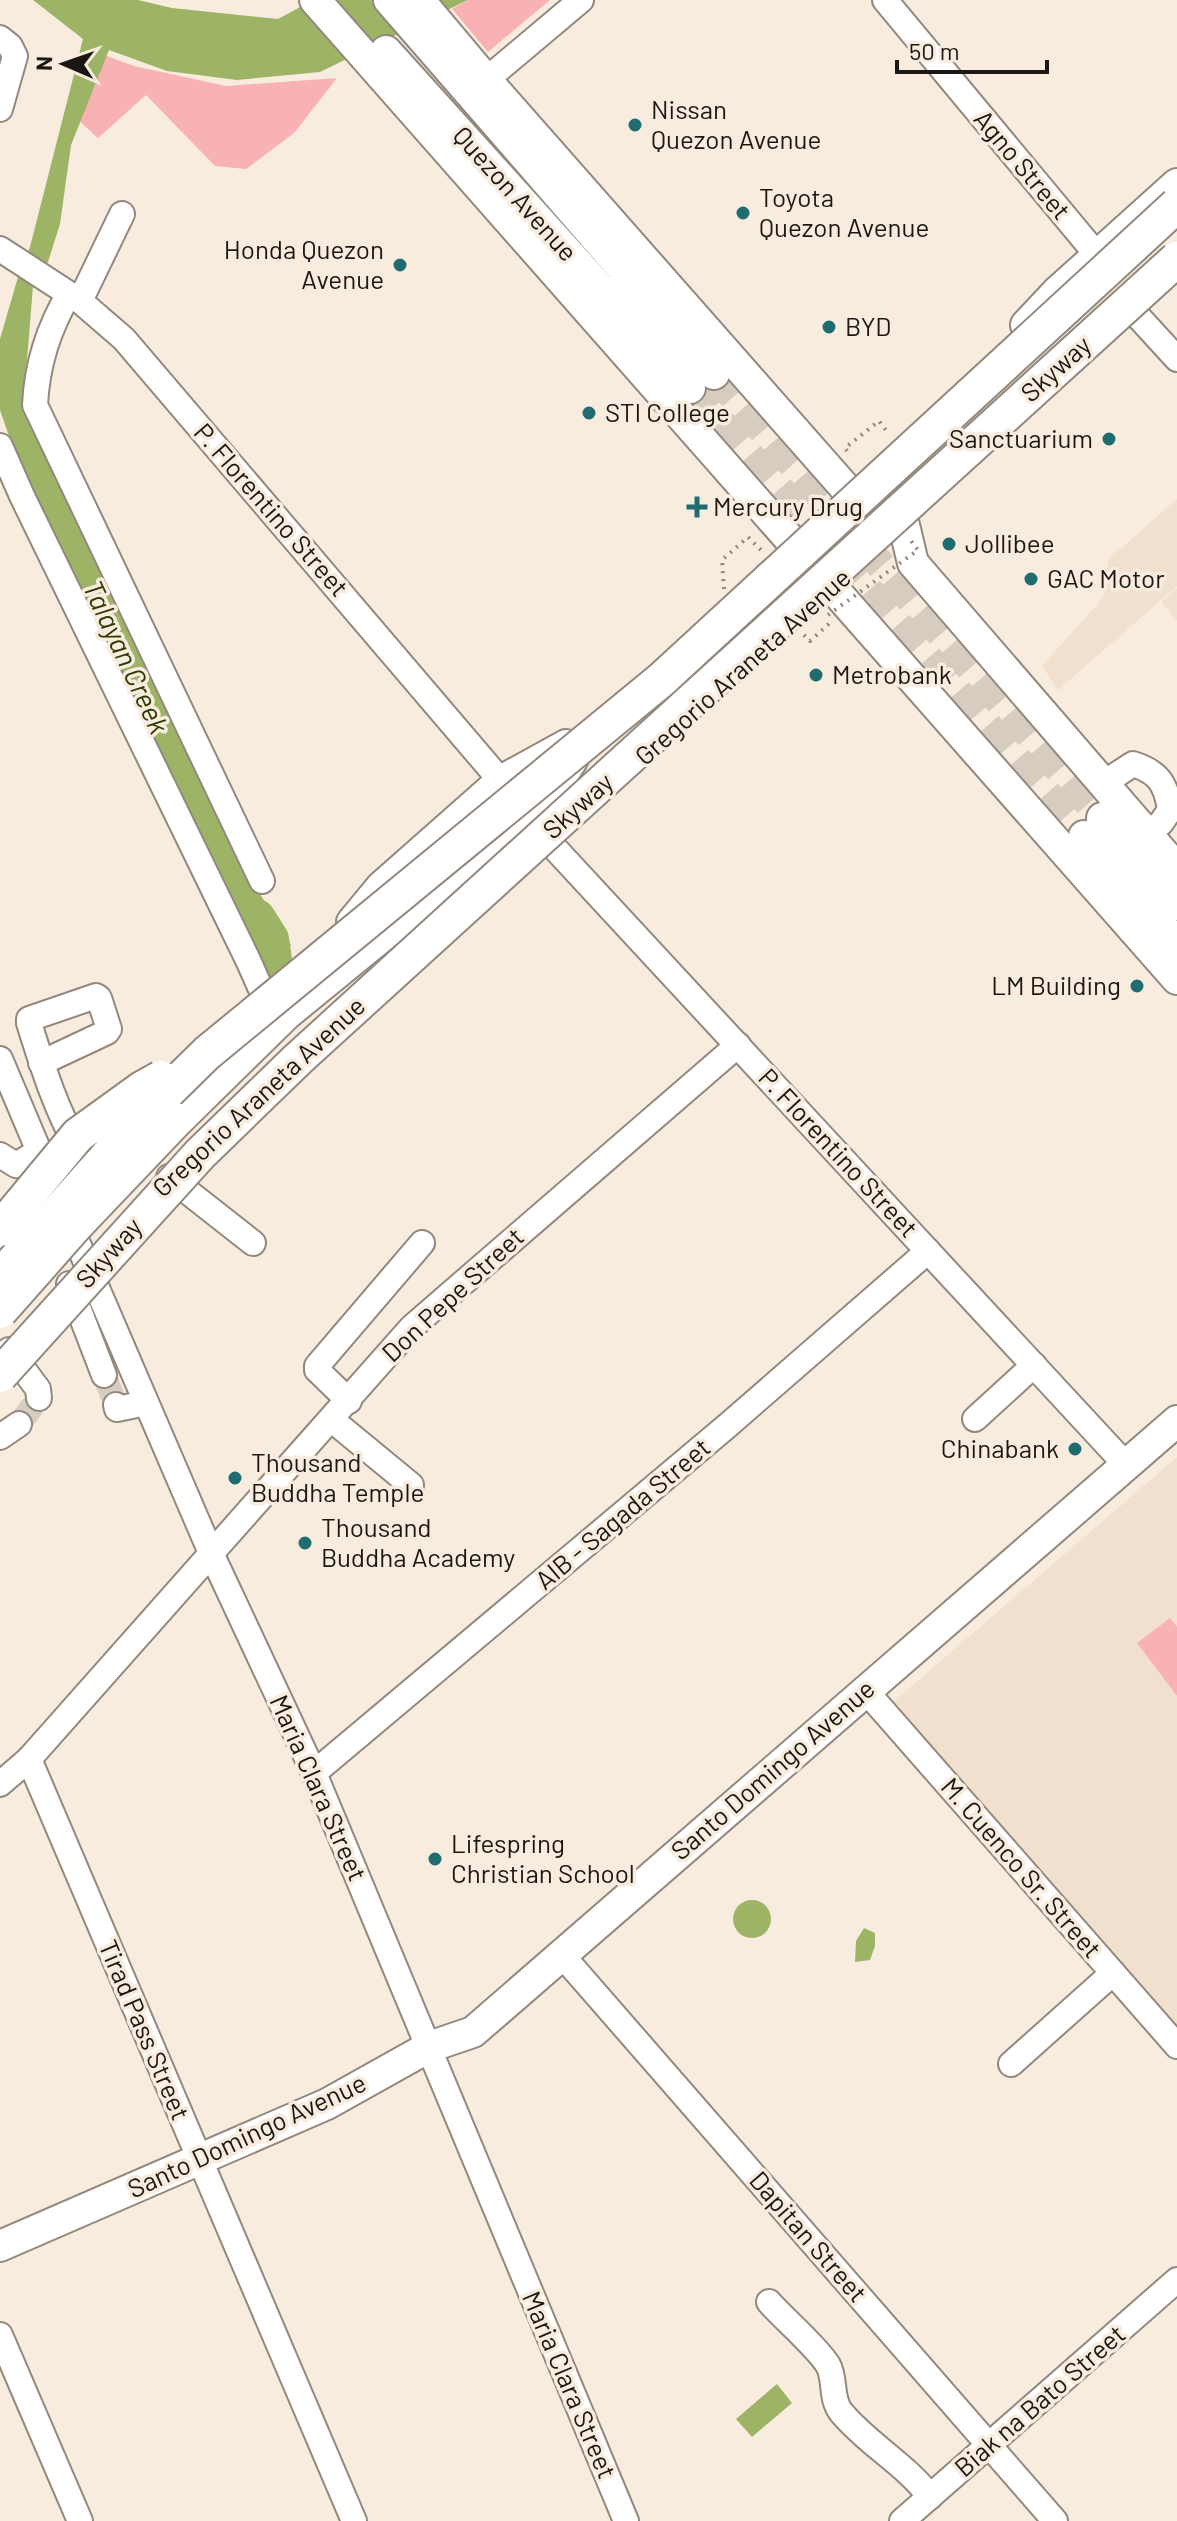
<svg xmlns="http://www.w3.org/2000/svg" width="1177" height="2521" viewBox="0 0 1177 2521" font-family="Barlow,sans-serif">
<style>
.built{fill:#f1e0cd}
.green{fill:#f9b2b4}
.water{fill:#9db467}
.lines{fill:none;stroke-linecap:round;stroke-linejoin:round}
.river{stroke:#9db467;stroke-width:36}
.minor-tunnel{stroke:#d7ccc0;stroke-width:24;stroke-dasharray:24 12;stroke-linecap:butt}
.major-tunnel{stroke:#d7ccc0;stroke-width:30;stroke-dasharray:30 15;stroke-linecap:butt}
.minor-casing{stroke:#93887d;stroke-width:28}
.major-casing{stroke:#93887d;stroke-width:34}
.highway-casing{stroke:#93887d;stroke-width:38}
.path{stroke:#90887f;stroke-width:4;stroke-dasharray:2 6;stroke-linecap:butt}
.minor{stroke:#fff;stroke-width:24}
.major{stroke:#fff;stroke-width:30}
.highway{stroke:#fff;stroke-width:34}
.highway-bridge-casing{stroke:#93887d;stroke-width:38;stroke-linecap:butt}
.path-bridge{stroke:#90887f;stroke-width:4;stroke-dasharray:2 6;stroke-linecap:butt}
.highway-bridge{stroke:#fff;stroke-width:34}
.poi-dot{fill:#206c71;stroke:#f8ecdf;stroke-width:3}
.labels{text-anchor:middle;stroke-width:7;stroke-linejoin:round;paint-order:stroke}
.poi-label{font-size:26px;fill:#1b1713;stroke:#f8ecdf;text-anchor:start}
.street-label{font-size:26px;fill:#1b1713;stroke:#f8ecdf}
.water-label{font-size:28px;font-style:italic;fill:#2f3c00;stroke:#f8ecdf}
</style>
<rect width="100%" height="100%" fill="#f8ecdf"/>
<g class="built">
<polygon points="1177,499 1177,586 1058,690 1042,666 1103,598 1109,559"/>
<polygon points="1177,588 1177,621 1161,602"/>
<polygon points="1177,1457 1177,2030 891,1704"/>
</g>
<g class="green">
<polygon points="468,0 550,0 488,52 452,9"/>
<polygon points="93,51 134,66 226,86 337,78 294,133 246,169 215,166 146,95 98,138 76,118"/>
<polygon points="1170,1618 1177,1627 1177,1696 1137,1643"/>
</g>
<g class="water">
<polygon points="33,0 138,0 172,8 278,19 313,0 468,0 320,72 237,80 167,71 109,50 71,145 60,224 48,262 33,286 24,397 26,418 242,853 260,894 291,945 264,972 15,454 0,410 0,339 18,277 30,247 83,39"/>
<circle cx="752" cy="1919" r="19"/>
<polygon points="864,1928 875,1933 875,1946 870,1960 855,1962 856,1941"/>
<polygon points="777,2384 792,2403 752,2437 736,2419"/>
</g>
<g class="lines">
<polyline class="river" points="257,917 271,939 280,1001 274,1020"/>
<g class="minor-tunnel">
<polyline points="104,1375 116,1405"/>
<polyline points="19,1424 39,1398"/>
</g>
<g class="major-tunnel">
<polyline points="714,374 1102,818"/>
<polyline points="690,388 1084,836"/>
</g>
<defs>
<g id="minor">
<polyline points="885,0 1097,255"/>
<polyline points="0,38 10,46 15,56 0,109"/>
<polyline points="486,80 581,0"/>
<polyline points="0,249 80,301 124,339 501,781"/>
<path d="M69,294C48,329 37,364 35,405L262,881"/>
<polyline points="80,301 122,214"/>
<polyline points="1133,311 1177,359"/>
<polyline points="0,446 22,496 248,960 268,1005"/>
<path d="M1104,783L1133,764C1158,772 1166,783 1170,810L1161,823L1147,833"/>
<polyline points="549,842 1126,1465"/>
<polyline points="0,1059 52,1182"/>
<path d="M41,1063L107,1032L109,1029L99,998L96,996L29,1019V1023C43,1068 57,1113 81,1153"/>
<polyline points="0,1155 16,1165 39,1151"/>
<polyline points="169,1177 253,1243"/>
<polyline points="66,1216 211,1553 314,1773 626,2521"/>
<polyline points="69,1284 104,1375"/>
<polyline points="9,1350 38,1389 39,1398"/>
<polyline points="349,1401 317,1370 317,1366 422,1243"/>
<polyline points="116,1405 117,1409 146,1403"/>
<polyline points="975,1419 1034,1365"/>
<polyline points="332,1420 411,1485"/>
<polyline points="0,1437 19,1424"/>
<polyline points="865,1690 1177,2046"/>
<polyline points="29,1759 354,2521"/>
<polyline points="314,1773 727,1426 928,1251"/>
<polyline points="0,1784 29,1759 412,1327 738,1045"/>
<polyline points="561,1954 1055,2521"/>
<polyline points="1011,2064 1113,1973"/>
<path d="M769,2302C785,2320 816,2346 828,2365C836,2379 830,2398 841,2412C867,2444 906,2464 930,2497"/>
<polyline points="0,2335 80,2521"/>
<polyline points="902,2521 1177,2280"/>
</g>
<g id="major">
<polyline points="315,0 1177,979"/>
<polyline points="389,0 714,374"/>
<polyline points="419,0 486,80 847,490"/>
<polyline points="386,51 690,388"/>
<polyline points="1026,325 1057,292 1177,184"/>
<polyline points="903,521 913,563 1177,869"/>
<polyline points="1102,818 1177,905"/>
<polyline points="1084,836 1177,944"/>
<polyline points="352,922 381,887 501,781 566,745"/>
<polyline points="0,2246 327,2104 429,2047 473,2032 1177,1421"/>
</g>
<polyline id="highway" points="176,1120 285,1013 541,804 571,758"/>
</defs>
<use href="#minor" class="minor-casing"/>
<use href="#major" class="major-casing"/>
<use href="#highway" class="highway-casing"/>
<g class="path">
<polyline points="847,451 845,448 879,421 889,434"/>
<polyline points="724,589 722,560 748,537 762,551"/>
<polyline points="804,635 810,641 831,622"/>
</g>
<use href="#minor" class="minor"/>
<use href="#major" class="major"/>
<use href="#highway" class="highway"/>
<defs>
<g id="highway-bridge">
<polyline points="0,1229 78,1135 143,1088 161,1078"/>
<polyline points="0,1277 146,1113 207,1053 661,680 1177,205"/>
<polyline points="0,1311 75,1226 176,1120"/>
<polyline points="0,1375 200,1154 298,1059 1177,259"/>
</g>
</defs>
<use href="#highway-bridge" class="highway-bridge-casing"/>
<polyline class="path-bridge" points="828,615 918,550 908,537"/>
<use href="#highway-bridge" class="highway-bridge"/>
</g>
<g class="poi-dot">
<circle cx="635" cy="125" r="8"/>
<circle cx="743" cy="213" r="8"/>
<circle cx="400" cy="265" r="8"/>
<circle cx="829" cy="327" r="8"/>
<circle cx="589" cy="413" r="8"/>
<circle cx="1109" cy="439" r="8"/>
<path d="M693 495h8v8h8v8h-8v8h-8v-8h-8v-8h8z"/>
<circle cx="949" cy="544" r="8"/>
<circle cx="1031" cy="579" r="8"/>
<circle cx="816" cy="675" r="8"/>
<circle cx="1137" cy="986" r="8"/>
<circle cx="1075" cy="1449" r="8"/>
<circle cx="235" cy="1478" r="8"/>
<circle cx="305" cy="1543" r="8"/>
<circle cx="435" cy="1859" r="8"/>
</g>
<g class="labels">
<g class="poi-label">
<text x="651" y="119">Nissan<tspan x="651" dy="30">Quezon Avenue</tspan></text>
<text x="759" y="207">Toyota<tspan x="759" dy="30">Quezon Avenue</tspan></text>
<text x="384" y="259" text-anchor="end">Honda Quezon<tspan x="384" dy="30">Avenue</tspan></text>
<text x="845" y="336">BYD</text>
<text x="605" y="422">STI College</text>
<text x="1093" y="448" text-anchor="end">Sanctuarium</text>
<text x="713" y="516">Mercury Drug</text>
<text x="965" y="553">Jollibee</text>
<text x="1047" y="588">GAC Motor</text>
<text x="832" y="684">Metrobank</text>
<text x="1121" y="995" text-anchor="end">LM Building</text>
<text x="1059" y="1458" text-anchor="end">Chinabank</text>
<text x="251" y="1472">Thousand<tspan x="251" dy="30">Buddha Temple</tspan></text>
<text x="321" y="1537">Thousand<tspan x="321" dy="30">Buddha Academy</tspan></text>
<text x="451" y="1853">Lifespring<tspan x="451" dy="30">Christian School</tspan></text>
</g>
<g class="street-label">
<text transform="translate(1022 165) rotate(50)" y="9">Agno Street</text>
<text transform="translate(515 194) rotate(48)" y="9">Quezon Avenue</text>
<text transform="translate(1056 369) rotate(-42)" y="9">Skyway</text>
<text transform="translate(271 510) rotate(49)" y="9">P. Florentino Street</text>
<text transform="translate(743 667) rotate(-42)" y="9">Gregorio Araneta Avenue</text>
<text transform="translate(578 806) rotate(-42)" y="9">Skyway</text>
<text transform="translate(259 1097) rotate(-43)" y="9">Gregorio Araneta Avenue</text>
<text transform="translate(838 1153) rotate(47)" y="9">P. Florentino Street</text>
<text transform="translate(109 1253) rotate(-48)" y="9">Skyway</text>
<text transform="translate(453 1295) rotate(-43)" y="9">Don Pepe Street</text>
<text transform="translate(623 1514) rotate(-40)" y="9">AIB - Sagada Street</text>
<text transform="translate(773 1770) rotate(-41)" y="9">Santo Domingo Avenue</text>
<text transform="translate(318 1788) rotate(66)" y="9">Maria Clara Street</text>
<text transform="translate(1021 1868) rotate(49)" y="9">M. Cuenco Sr. Street</text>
<text transform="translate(144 2030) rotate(67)" y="9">Tirad Pass Street</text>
<text transform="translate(247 2136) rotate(-25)" y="9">Santo Domingo Avenue</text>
<text transform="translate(808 2237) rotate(49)" y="9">Dapitan Street</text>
<text transform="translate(569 2385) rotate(67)" y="9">Maria Clara Street</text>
<text transform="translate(1040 2401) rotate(-41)" y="9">Biak na Bato Street</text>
</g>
<g class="water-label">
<text transform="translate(126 657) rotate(65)" y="10">Talayan Creek</text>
</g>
</g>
<g transform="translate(64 64) rotate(272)" stroke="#f8ecdf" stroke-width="6" paint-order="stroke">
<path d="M0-6L14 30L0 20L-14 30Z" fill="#1b1713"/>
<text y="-12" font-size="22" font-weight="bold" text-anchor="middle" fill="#1b1713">N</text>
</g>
<path d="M897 60v12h150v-12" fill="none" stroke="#1b1713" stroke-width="4"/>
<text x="909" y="60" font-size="24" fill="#1b1713" stroke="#f8ecdf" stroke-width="6" paint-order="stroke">50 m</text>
</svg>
